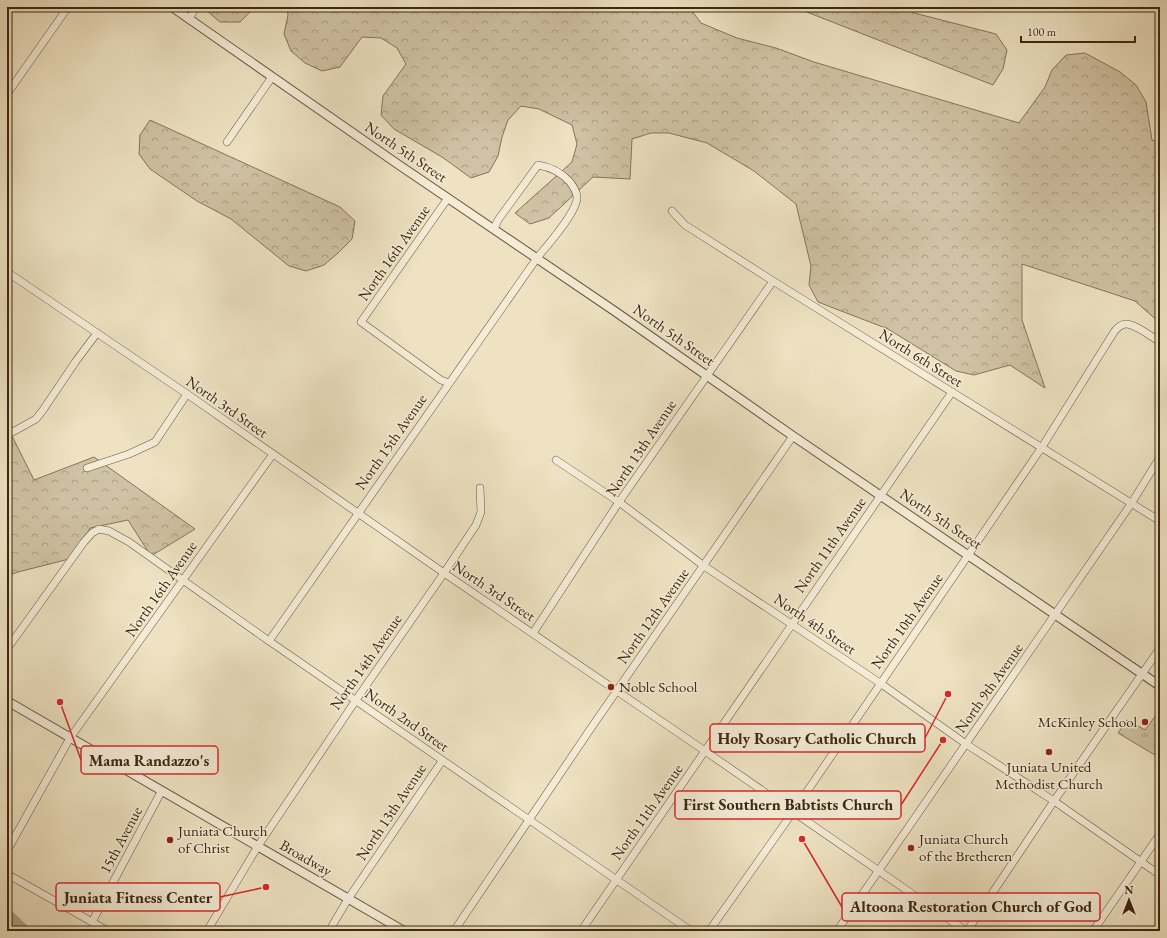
<svg xmlns="http://www.w3.org/2000/svg" width="1167" height="938" viewBox="0 0 1167 938" font-family="'EB Garamond',serif">
<style>
.forest{fill:url(#forest-crowns);stroke:#86745a}
.park{fill:url(#park-tufts);stroke:#86745a}
.lines{fill:none;stroke-linecap:round;stroke-linejoin:round}
.river{stroke:#b2a286;stroke-width:14}
.minor-casing{stroke:#69563d;stroke-width:8}
.tertiary-casing{stroke:#69563d;stroke-width:10}
.minor{stroke:#f4ecd7;stroke-width:7}
.tertiary{stroke:#f4ecd7;stroke-width:8}
.poi-dot{fill:#8f2418;stroke:#f4ecd7;stroke-width:1.5}
.labels{text-anchor:middle;stroke-width:3;stroke-linejoin:round;paint-order:stroke}
.street-label{font-size:15px;fill:#3d2711;stroke:#f4ecd7}
.poi-label{font-size:15px;fill:#3d2711;stroke:#f4ecd7;text-anchor:start}
.leader{fill:none;stroke:#d62828;stroke-width:1.5}
.callout-dot{fill:#d62828;stroke:#f4ecd7;stroke-width:1.5}
.callout{fill:#f4ecd7;stroke:#d62828;stroke-width:1.5}
.callout-label{font-size:16px;text-anchor:middle;font-weight:bold;fill:#3d2711}
</style>
<defs>
<pattern id="forest-crowns" width="20" height="18" patternUnits="userSpaceOnUse"><rect width="20" height="18" fill="#d0c2a4"/><path d="M2 6a3 3 0 1 1 6 0M12 15a3 3 0 1 1 6 0" fill="none" stroke="#aa9e84"/></pattern>
<pattern id="park-tufts" width="24" height="20" patternUnits="userSpaceOnUse"><rect width="24" height="20" fill="#d0c2a4"/><path d="M3 7l-1-3M5 7V3M7 7l1-3M15 17l-1-3M17 17v-4M19 17l1-3" fill="none" stroke="#aa9e84"/></pattern>
</defs>
<rect width="100%" height="100%" fill="#eee2c2"/>
<filter id="stains"><feTurbulence type="fractalNoise" baseFrequency=".005" numOctaves="4"/><feColorMatrix values="0 0 0 0 .2 0 0 0 0 .09 0 0 0 0 .02 0 0 0 .5 -.17"/></filter>
<radialGradient id="worn" r=".72"><stop offset=".6" stop-color="#630" stop-opacity="0"/><stop offset="1" stop-color="#630" stop-opacity=".3"/></radialGradient>
<g class="forest">
<polygon points="208,7 255,7 240,22 220,22 207,11"/>
<polygon points="287,7 689,7 701,23 737,38 776,48 814,62 1019,123 1045,87 1052,70 1066,55 1085,53 1120,72 1136,85 1146,102 1152,140 1160,143 1160,323 1135,301 1022,264 1022,320 1045,388 1010,365 974,375 956,371 888,329 818,302 809,285 811,266 796,204 754,171 707,143 669,133 651,133 632,139 630,179 593,177 549,218 530,224 515,213 572,162 577,144 572,125 539,109 521,106 508,120 502,137 498,156 489,172 471,178 442,157 394,129 381,115 383,96 406,64 397,48 381,38 362,37 340,67 322,71 305,63 291,51 284,34 288,15"/>
<polygon points="794,7 896,7 918,14 996,34 1007,50 1003,69 993,85"/>
<polygon points="150,120 340,207 355,221 352,239 338,253 324,265 306,271 289,266 231,219 197,201 150,169 139,154 140,135"/>
<polygon points="11,434 34,480 94,457 195,529 151,556 128,520 90,528 77,557 18,572 7,576 7,437"/>
</g>
<polygon class="park" points="1160,710 1160,758 1118,733 1127,720 1145,730"/>
<g class="lines">
<polyline class="river" points="7,916 23,931"/>
<defs>
<g id="minor">
<polyline points="189,19 196,7"/>
<polyline points="7,94 68,7"/>
<polyline points="227,142 272,77"/>
<polyline points="448,198 361,322 441,380 449,383"/>
<polyline points="672,211 685,225 773,281 1160,521"/>
<polyline points="7,272 187,394 444,573 705,751 966,931"/>
<polyline points="7,435 36,419 43,410 76,361 97,333"/>
<polyline points="556,460 619,502 704,566 880,683 966,744 1054,801 1160,875"/>
<polyline points="87,468 129,454 155,442 187,394"/>
<polyline points="533,633 619,502 773,281"/>
<path d="M269,641L537,258C546,247 579,210 577,196C576,191 573,186 570,182C562,173 550,167 538,165L498,220L494,229"/>
<polyline points="7,649 84,542 92,533 99,529 109,531 129,542 269,641 691,931"/>
<polyline points="7,851 70,738 273,454"/>
<polyline points="7,874 108,931"/>
<polyline points="92,922 161,792"/>
<polyline points="207,931 258,846 356,700 444,573 476,525 481,512 480,488"/>
<polyline points="329,931 348,899 442,761"/>
<polyline points="454,931 589,731 793,436"/>
<polyline points="581,931 952,392"/>
<path d="M709,931L793,812L1042,447L1114,332C1117,328 1120,325 1125,324C1134,323 1152,337 1160,342"/>
<polyline points="837,931 1131,504 1160,457"/>
<polyline points="967,931 1054,801 1160,648"/>
<polyline points="1093,931 1160,834"/>
</g>
<g id="tertiary">
<polyline points="172,7 399,165 613,310 793,436 1160,686"/>
<polyline points="7,701 404,931"/>
</g>
</defs>
<use href="#minor" class="minor-casing"/>
<use href="#tertiary" class="tertiary-casing"/>
<use href="#minor" class="minor"/>
<use href="#tertiary" class="tertiary"/>
</g>
<g class="poi-dot">
<circle cx="611" cy="687" r="4"/>
<circle cx="1145" cy="722" r="4"/>
<circle cx="1049" cy="752" r="4"/>
<circle cx="170" cy="840" r="4"/>
<circle cx="911" cy="848" r="4"/>
</g>
<g class="labels">
<g class="street-label">
<text transform="translate(406 152) rotate(34)" y="5">North 5th Street</text>
<text transform="translate(394 253) rotate(-55)" y="5">North 16th Avenue</text>
<text transform="translate(674 335) rotate(35)" y="5">North 5th Street</text>
<text transform="translate(921 358) rotate(32)" y="5">North 6th Street</text>
<text transform="translate(227 407) rotate(35)" y="5">North 3rd Street</text>
<text transform="translate(391 442) rotate(-55)" y="5">North 15th Avenue</text>
<text transform="translate(641 448) rotate(-56)" y="5">North 13th Avenue</text>
<text transform="translate(941 519) rotate(34)" y="5">North 5th Street</text>
<text transform="translate(830 545) rotate(-55)" y="5">North 11th Avenue</text>
<text transform="translate(161 589) rotate(-55)" y="5">North 16th Avenue</text>
<text transform="translate(494 591) rotate(34)" y="5">North 3rd Street</text>
<text transform="translate(653 616) rotate(-55)" y="5">North 12th Avenue</text>
<text transform="translate(907 621) rotate(-55)" y="5">North 10th Avenue</text>
<text transform="translate(815 624) rotate(34)" y="5">North 4th Street</text>
<text transform="translate(366 662) rotate(-55)" y="5">North 14th Avenue</text>
<text transform="translate(989 688) rotate(-55)" y="5">North 9th Avenue</text>
<text transform="translate(407 720) rotate(35)" y="5">North 2nd Street</text>
<text transform="translate(391 812) rotate(-56)" y="5">North 13th Avenue</text>
<text transform="translate(647 812) rotate(-55)" y="5">North 11th Avenue</text>
<text transform="translate(121 840) rotate(-62)" y="5">15th Avenue</text>
<text transform="translate(306 858) rotate(30)" y="5">Broadway</text>
</g>
<g class="poi-label">
<text x="619" y="692">Noble School</text>
<text x="1137" y="727" text-anchor="end">McKinley School</text>
<text x="1049" y="772" text-anchor="middle">Juniata United<tspan x="1049" dy="17">Methodist Church</tspan></text>
<text x="178" y="836">Juniata Church<tspan x="178" dy="17">of Christ</tspan></text>
<text x="919" y="844">Juniata Church<tspan x="919" dy="17">of the Bretheren</tspan></text>
</g>
</g>
<path class="leader" d="M948 694L925 738M60 702L81 760M943 740L901 805M266 887L220 897M802 839L842 907"/>
<g class="callout-dot">
<circle cx="948" cy="694" r="4"/>
<circle cx="60" cy="702" r="4"/>
<circle cx="943" cy="740" r="4"/>
<circle cx="266" cy="887" r="4"/>
<circle cx="802" cy="839" r="4"/>
</g>
<g class="callout">
<rect x="710" y="724" width="215" height="28" rx="4"/>
<rect x="81" y="746" width="137" height="28" rx="4"/>
<rect x="675" y="791" width="226" height="28" rx="4"/>
<rect x="56" y="883" width="164" height="28" rx="4"/>
<rect x="842" y="893" width="258" height="28" rx="4"/>
</g>
<g class="callout-label">
<text x="817" y="744">Holy Rosary Catholic Church</text>
<text x="149" y="766">Mama Randazzo's</text>
<text x="788" y="810">First Southern Babtists Church</text>
<text x="138" y="903">Juniata Fitness Center</text>
<text x="971" y="912">Altoona Restoration Church of God</text>
</g>
<rect width="1167" height="938" fill="none" stroke="#eee2c2" stroke-width="24"/>
<rect x="8" y="8" width="1151" height="922" fill="none" stroke="#3d2711" stroke-width="2"/>
<rect x="12" y="12" width="1143" height="914" fill="none" stroke="#3d2711"/>
<g transform="translate(1129 900)" stroke="#f4ecd7" stroke-width="3" paint-order="stroke">
<path d="M0-3L7 15L0 10L-7 15Z" fill="#3d2711"/>
<text y="-6" font-size="11" font-weight="bold" text-anchor="middle" fill="#3d2711">N</text>
</g>
<path d="M1021 36v6h114v-6" fill="none" stroke="#3d2711" stroke-width="2"/>
<text x="1027" y="36" font-size="12" fill="#3d2711" stroke="#f4ecd7" stroke-width="3" paint-order="stroke">100 m</text>
<rect width="100%" height="100%" filter="url(#stains)"/>
<rect width="100%" height="100%" fill="url(#worn)"/>
</svg>
